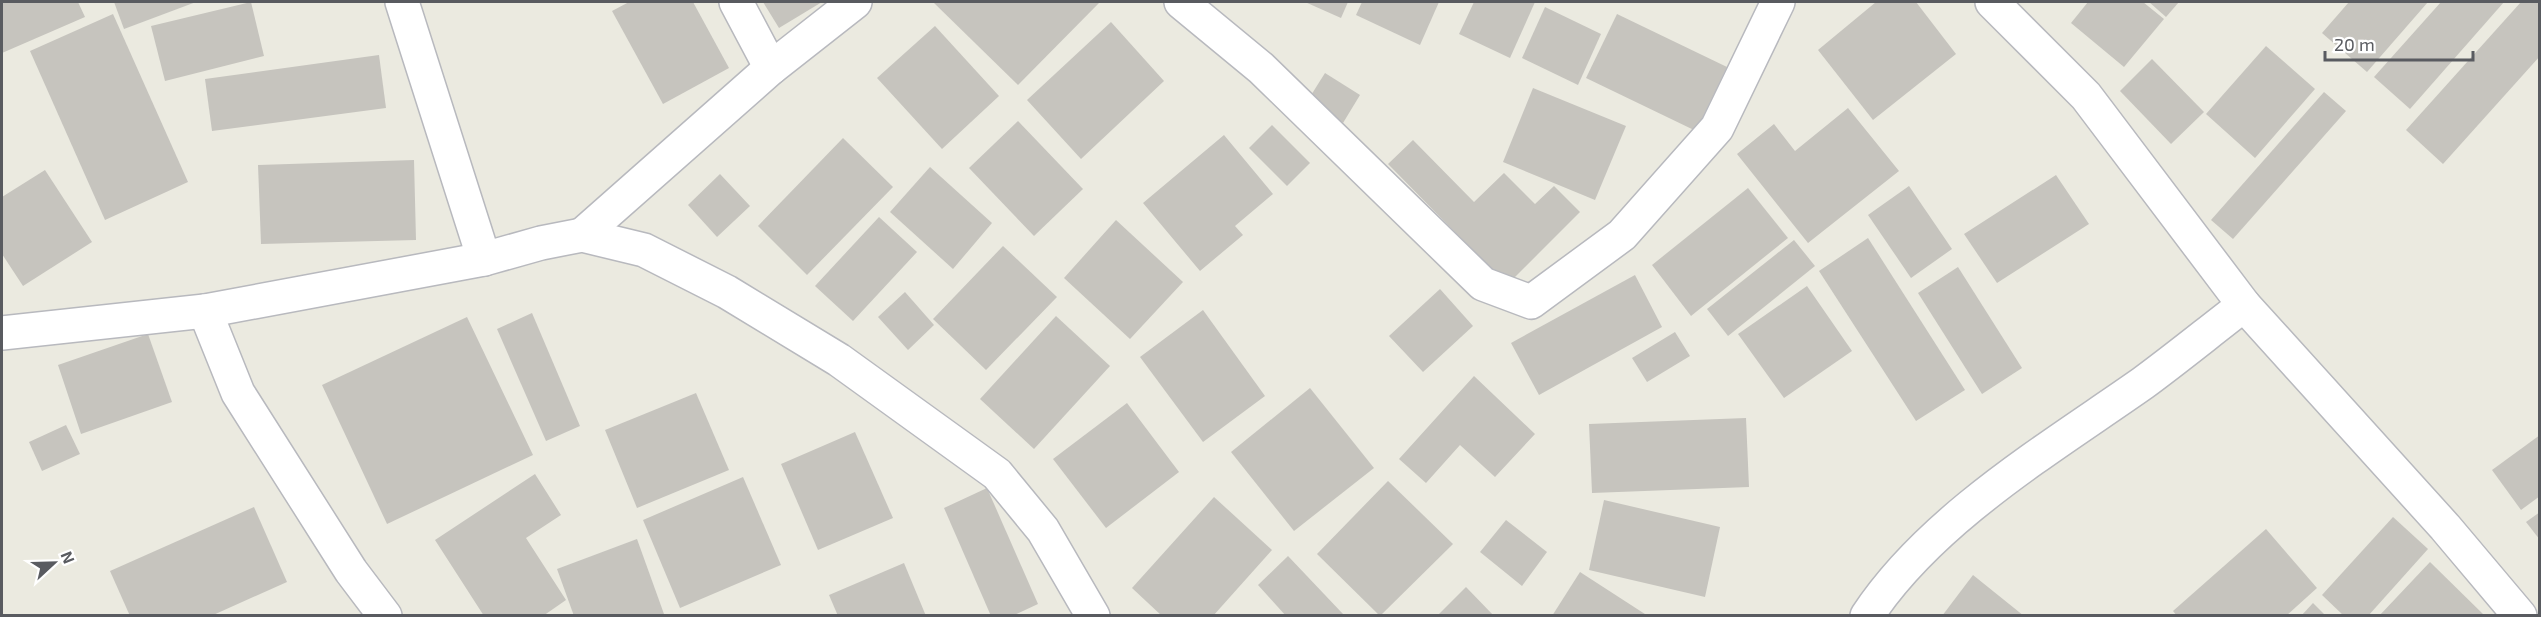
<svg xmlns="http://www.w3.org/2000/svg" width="2541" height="617" viewBox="0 0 2541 617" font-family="'Exo 2',sans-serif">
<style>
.building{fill:#c6c4be}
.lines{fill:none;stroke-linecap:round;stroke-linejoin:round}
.minor-casing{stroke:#b8b9be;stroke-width:36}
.minor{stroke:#fff;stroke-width:33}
</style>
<rect width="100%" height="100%" fill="#ebeae0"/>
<g class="building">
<polygon points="2,2 78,2 85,17 2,53"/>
<polygon points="114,2 196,2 124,29"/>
<polygon points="251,2 264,56 165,81 151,26"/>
<polygon points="629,2 693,2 729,68 663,104 612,11"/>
<polygon points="763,2 822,2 779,28"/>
<polygon points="933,2 1100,2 1018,85"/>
<polygon points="1305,2 1348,2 1341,18"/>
<polygon points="1362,2 1439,2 1420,45 1356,15"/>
<polygon points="1474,2 1535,2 1510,58 1459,34"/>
<polygon points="1876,2 1916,2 1956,54 1873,120 1818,50"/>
<polygon points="2088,2 2143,2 2164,19 2124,67 2071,23"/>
<polygon points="2149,2 2179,2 2166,17"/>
<polygon points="2349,2 2428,2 2367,72 2322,33"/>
<polygon points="2441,2 2504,2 2410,109 2374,77"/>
<polygon points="2521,2 2540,2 2540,56 2443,164 2406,130"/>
<polygon points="1545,7 1601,34 1578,85 1522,58"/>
<polygon points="113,14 188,182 105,220 30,51"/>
<polygon points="1617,14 1727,67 1696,131 1586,78"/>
<polygon points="1111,22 1164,81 1081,159 1027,100"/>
<polygon points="935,26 999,96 942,149 877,78"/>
<polygon points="2266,46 2315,89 2255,158 2206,114"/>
<polygon points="379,55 386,108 212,131 205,79"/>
<polygon points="2152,59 2204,112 2171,144 2120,91"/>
<polygon points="1325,73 1360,95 1343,123 1308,100"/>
<polygon points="1533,88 1626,126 1595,200 1503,162"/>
<polygon points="2324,92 2346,111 2233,239 2211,220"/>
<polygon points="1848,108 1899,171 1808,243 1737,154 1774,124 1795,151"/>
<polygon points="1018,121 1083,189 1034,236 969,168"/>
<polygon points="1272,125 1310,163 1287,186 1249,148"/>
<polygon points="1224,135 1273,194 1235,226 1243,235 1200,271 1143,203"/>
<polygon points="843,138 893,187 807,275 758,226"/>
<polygon points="1413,140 1474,202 1504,173 1535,204 1554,186 1580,212 1507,285 1388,164"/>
<polygon points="414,160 416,240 261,244 258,165"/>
<polygon points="930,167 992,223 953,269 890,212"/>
<polygon points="45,170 92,242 23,286 2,254 2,197"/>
<polygon points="720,174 750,206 717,237 688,205"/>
<polygon points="2056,175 2089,224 1997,283 1964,234"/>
<polygon points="1909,186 1952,249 1911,278 1868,215"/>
<polygon points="1748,188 1788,238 1691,316 1652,265"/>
<polygon points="879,217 917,252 853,321 815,286"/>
<polygon points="1116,220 1183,282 1130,339 1064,278"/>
<polygon points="1868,238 1965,390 1916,421 1819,271"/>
<polygon points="1794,240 1815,266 1728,336 1707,309"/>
<polygon points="1003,246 1057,297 986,370 933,319"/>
<polygon points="1958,267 2022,368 1982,394 1918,293"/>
<polygon points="1635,275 1662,327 1539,395 1511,343"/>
<polygon points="1807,286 1852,351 1784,398 1738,334"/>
<polygon points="1440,289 1473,326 1423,372 1389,336"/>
<polygon points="905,292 934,325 908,350 878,317"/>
<polygon points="1203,310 1265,396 1203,442 1140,357"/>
<polygon points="532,313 580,426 546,441 497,329"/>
<polygon points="1056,316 1110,366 1034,449 980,399"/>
<polygon points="467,317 533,455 387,524 322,385"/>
<polygon points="1675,332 1690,356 1647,382 1632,358"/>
<polygon points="148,334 172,402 81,434 58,365"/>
<polygon points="1474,376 1535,434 1495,477 1460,445 1426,483 1399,459"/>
<polygon points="1310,388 1374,468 1294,531 1231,452"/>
<polygon points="696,393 729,470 637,508 605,430"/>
<polygon points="1127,403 1179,472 1106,528 1053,459"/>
<polygon points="1746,418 1749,487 1592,493 1589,424"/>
<polygon points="66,425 80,454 42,471 29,442"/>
<polygon points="855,432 893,518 818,550 781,464"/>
<polygon points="2540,435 2540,496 2521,510 2492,470"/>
<polygon points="535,474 561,515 526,538 566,600 543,616 484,616 435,540"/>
<polygon points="743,477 781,565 680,608 643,520"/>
<polygon points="1388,481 1453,544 1380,616 1317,554"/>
<polygon points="987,488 1038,604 1012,616 991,616 944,508"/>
<polygon points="1214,497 1272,550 1213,616 1162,616 1132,588"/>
<polygon points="1604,500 1720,527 1705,597 1589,570"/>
<polygon points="254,507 287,582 211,616 130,616 110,571"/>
<polygon points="2540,512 2540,540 2526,522"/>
<polygon points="2393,517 2428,549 2368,616 2344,616 2322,595"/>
<polygon points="1506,520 1547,552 1522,586 1480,552"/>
<polygon points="2266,529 2317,588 2286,616 2177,616 2173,611"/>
<polygon points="637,539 664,614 574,616 557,569"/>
<polygon points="1288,556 1343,614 1341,616 1286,616 1258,585"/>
<polygon points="2430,562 2485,616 2379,616"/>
<polygon points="904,563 926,616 838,616 829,595"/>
<polygon points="1580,572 1648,616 1552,616"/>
<polygon points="1973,575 2024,616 1942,616"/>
<polygon points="1466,587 1494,616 1437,616"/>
<polygon points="2313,603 2326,616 2301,616"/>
</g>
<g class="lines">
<defs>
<g id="minor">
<polyline points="402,2 484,259"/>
<polyline points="736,2 771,68"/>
<polyline points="1181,2 1261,68 1483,284 1531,302 1622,235 1717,128 1778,2"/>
<polyline points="1992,2 2086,96 2244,305 2445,527 2520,616"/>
<polyline points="582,235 771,68 855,2"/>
<polyline points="205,311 238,393 351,571 385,616"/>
<polyline points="2,333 205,311 484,259 541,243 582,235 644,250 727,292 839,360 997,474 1043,530 1093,616"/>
<path d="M1867,616C1931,519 2049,449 2143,383C2177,358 2210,331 2244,305"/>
</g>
</defs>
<use href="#minor" class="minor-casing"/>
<use href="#minor" class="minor"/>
</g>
<rect width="2541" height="617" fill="none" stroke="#595b60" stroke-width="6"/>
<g transform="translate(54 563) rotate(68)" stroke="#ffffff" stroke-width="4.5" paint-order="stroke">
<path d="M0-4.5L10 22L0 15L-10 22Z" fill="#595b60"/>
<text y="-9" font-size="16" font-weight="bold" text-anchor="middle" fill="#595b60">N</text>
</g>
<path d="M2325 51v9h148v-9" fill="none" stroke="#595b60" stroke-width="3"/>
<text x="2334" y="51" font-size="18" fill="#595b60" stroke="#ffffff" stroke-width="4.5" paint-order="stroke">20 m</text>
</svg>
